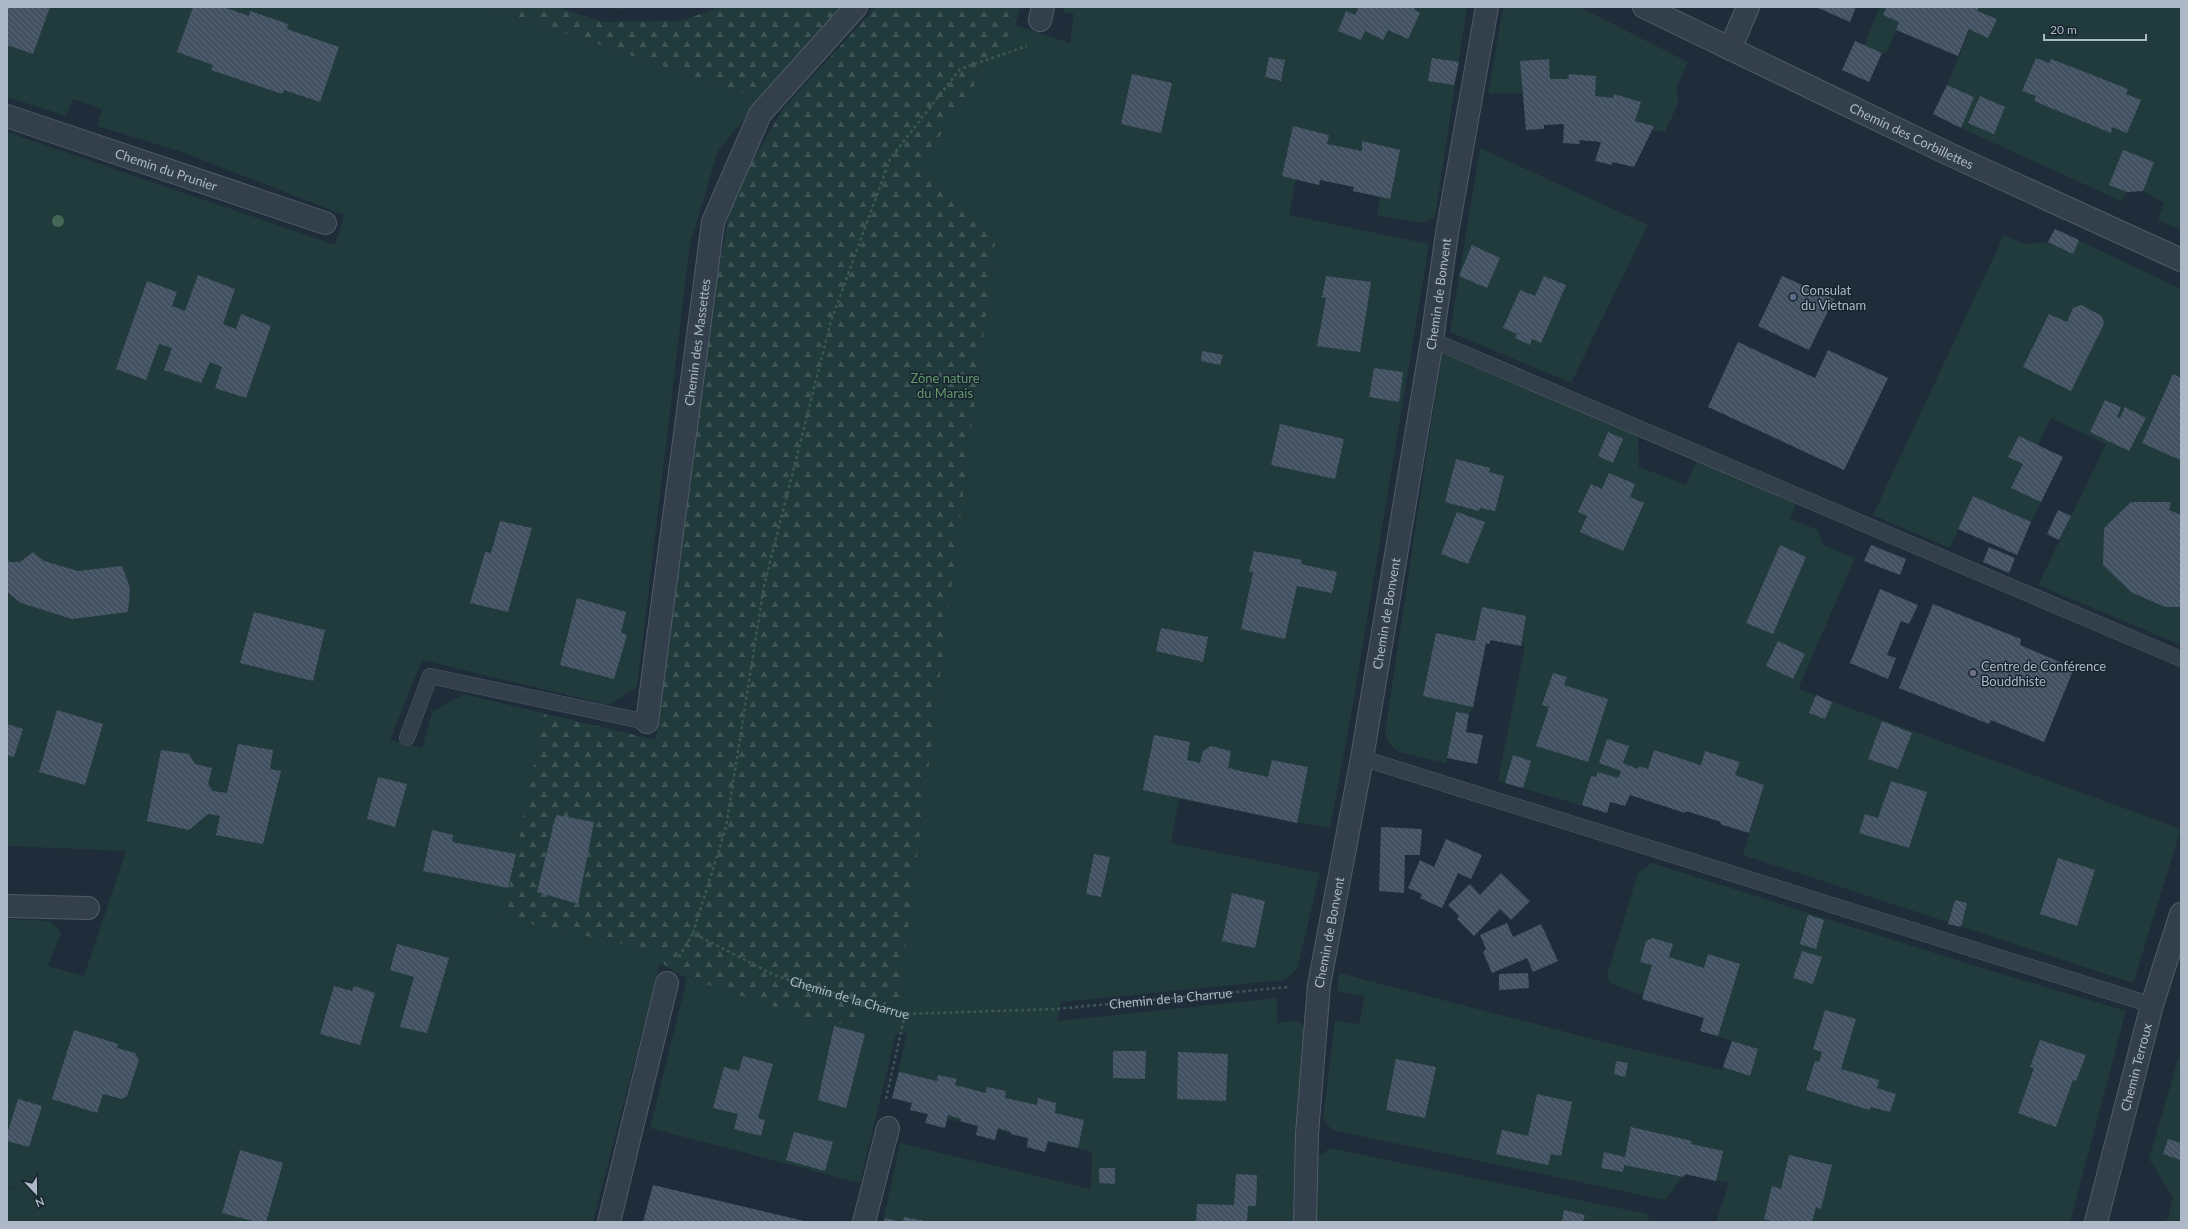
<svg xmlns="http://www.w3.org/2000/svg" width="2188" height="1229" viewBox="0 0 2188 1229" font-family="Lato,sans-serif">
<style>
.green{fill:#213a3b}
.forest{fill:url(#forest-firs)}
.building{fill:url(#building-back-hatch)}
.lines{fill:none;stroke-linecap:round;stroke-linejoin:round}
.service-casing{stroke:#505c68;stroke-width:16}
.minor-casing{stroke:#505c68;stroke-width:24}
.tertiary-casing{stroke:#505c68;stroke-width:24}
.path{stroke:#3c5656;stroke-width:2.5;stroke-dasharray:3 3;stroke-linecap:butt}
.service{stroke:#333f4a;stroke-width:15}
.minor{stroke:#333f4a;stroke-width:22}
.tertiary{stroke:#333f4a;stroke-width:22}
.tree{fill:#446855}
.service-dot{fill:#5c6f8a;stroke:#18242f;stroke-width:1.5}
.worship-dot{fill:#6b7280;stroke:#18242f;stroke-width:1.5}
.labels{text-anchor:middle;stroke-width:3;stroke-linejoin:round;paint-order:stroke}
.street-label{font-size:13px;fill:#adb9c7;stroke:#18242f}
.poi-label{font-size:13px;fill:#adb9c7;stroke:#18242f;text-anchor:start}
.park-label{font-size:13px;fill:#63996b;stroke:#18242f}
</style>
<defs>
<pattern id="forest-firs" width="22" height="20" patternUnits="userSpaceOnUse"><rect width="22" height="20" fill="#213a3b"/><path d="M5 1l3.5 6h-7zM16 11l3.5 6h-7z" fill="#3f5456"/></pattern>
<pattern id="building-back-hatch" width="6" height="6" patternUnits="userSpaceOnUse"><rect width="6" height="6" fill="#425262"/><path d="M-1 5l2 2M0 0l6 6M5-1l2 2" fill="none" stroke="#5b6977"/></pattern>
</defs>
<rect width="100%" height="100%" fill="#1f2d3a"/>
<g class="green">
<polygon points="7,7 488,7 760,99 718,151 690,244 637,687 609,705 422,660 390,740 422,748 432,712 464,694 656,740 702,364 783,109 876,7 1020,7 1015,25 1070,43 1074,14 1063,12 1064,7 1467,7 1435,217 1422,223 1377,215 1380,197 1353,191 1361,151 1327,144 1319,185 1296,179 1289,215 1429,244 1353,704 1330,828 1179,799 1171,843 1320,873 1297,969 1285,980 1061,1002 1058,1021 1277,998 1277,1023 1298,1021 1306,1030 1295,1138 1297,1222 883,1222 900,1143 1091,1189 1092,1152 910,1110 912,1103 892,1098 907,1033 896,1034 860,1183 650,1128 687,978 660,963 593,1222 7,1222 7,1188 24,1192 7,1187 7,919 51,921 61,933 48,966 84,976 126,851 7,846 7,132 335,245 344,215 182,152 97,126 102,109 73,99 66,116 7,97"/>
<polygon points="1505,7 1579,7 1688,62 1677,86 1678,103 1665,132 1652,130 1654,126 1635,121 1640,102 1614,94 1613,98 1595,96 1596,76 1569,74 1568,79 1550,79 1548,59 1520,61 1523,93 1488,94 1502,13"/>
<polygon points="1880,7 1906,7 1886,54 1864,45"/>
<polygon points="1979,7 2181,7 2181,230 2158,220 2164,203 2143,191 2127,192 2121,201 1961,128 1974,97 1947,85"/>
<polygon points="1480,148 1648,225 1571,383 1450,332"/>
<polygon points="2055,229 2181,289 2181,645 2038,585 2106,444 2051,418 2038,445 2012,488 2041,502 2031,522 1973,496 1950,548 1873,515 2004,235 2025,244 2048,242"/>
<polygon points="1442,350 1638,436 1639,467 1686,485 1697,460 1796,504 1790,519 1818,530 1823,545 1855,558 1798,689 2181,829 2133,983 1743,855 1764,785 1735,775 1740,762 1705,751 1701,765 1654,750 1648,769 1639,766 1638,769 1623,763 1607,813 1498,781 1525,646 1491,640 1489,644 1486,644 1473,707 1469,714 1456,712 1446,763 1399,752 1389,744 1385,732"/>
<polygon points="1652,863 1969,964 2126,1011 2070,1222 1716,1222 1729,1183 1685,1174 1665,1200 1332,1130 1323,1119 1335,1021 1359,1024 1365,996 1337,991 1339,973 1620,1046 1722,1070 1732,1041 1700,1031 1704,1018 1642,999 1643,995 1611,984 1607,975 1638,873"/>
<polygon points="2181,1049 2181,1222 2161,1222 2168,1219 2173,1197 2149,1159"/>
<polygon points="1330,1148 1647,1214 1650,1222 1317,1222 1317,1158"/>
</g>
<g class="forest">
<polygon points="488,7 556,7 603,22 681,21 720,7 843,7 760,99"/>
<polygon points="876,7 1020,7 1015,25 921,164 995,243 899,998 834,1026 687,978 660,962 661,952 503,918 544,714 656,740 702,364 732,196 783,109"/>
</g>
<g class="building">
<polygon points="7,7 50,7 33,54 7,45"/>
<polygon points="193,7 223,7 249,16 250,11 288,24 287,29 339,47 320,102 284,90 282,94 211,70 213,65 177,52"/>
<polygon points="1359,7 1416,7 1414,10 1420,13 1408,39 1388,30 1383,40 1365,31 1361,40 1338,31 1346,11 1355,15"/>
<polygon points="1816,7 1856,7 1850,22"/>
<polygon points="1887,7 1979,7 1977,11 1997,19 1988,38 1969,29 1958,56 1896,30 1899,22 1883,15"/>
<polygon points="1855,41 1882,53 1869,82 1842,70"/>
<polygon points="1269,57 1285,60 1281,81 1265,77"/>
<polygon points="1432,58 1459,62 1454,85 1428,81"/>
<polygon points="2036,58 2049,63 2051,59 2090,74 2128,89 2126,94 2141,100 2127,133 2112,127 2111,133 2034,101 2036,96 2022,91"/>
<polygon points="1549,59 1550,79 1568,79 1569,74 1596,76 1595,96 1613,98 1614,94 1641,102 1635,121 1654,126 1634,167 1612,162 1612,165 1595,161 1601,142 1579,140 1580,144 1563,143 1564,124 1544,125 1544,129 1526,130 1520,61"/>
<polygon points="1132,74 1172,83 1161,133 1121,124"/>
<polygon points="1947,85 1974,97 1961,128 1933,114"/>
<polygon points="1980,96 2005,107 1994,134 1968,123"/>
<polygon points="1293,126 1329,135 1327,144 1362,151 1362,141 1400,150 1390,199 1353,191 1354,187 1320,180 1319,185 1282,176"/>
<polygon points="2123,150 2154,162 2143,191 2127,192 2109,185"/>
<polygon points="2055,229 2079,240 2073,254 2048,242"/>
<polygon points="1472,245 1500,258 1487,288 1459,276"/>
<polygon points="198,275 235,289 223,324 236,329 241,314 271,326 246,398 215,388 222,367 210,362 201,383 164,370 172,348 159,344 146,380 116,369 147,281 177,292 172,306 185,311"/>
<polygon points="1326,276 1371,282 1360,352 1317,346 1326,298 1322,297"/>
<polygon points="1544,276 1566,285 1541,343 1532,339 1530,345 1515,338 1517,334 1503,328 1520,290 1535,296"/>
<polygon points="1782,276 1834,299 1809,350 1758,326"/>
<polygon points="2081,305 2102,316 2104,324 2071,391 2023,367 2049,314 2067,322 2073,308"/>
<polygon points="1738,342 1815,378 1828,350 1888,378 1844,470 1708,407"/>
<polygon points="1202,351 1223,355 1220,365 1201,361"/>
<polygon points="1374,368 1403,372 1399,402 1369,397"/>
<polygon points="2173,374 2181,378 2180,460 2142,443"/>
<polygon points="2105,400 2121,407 2117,417 2120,418 2125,407 2146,418 2129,451 2090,432"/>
<polygon points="1280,424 1344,439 1335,479 1271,465"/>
<polygon points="1608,432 1623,439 1613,463 1598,456"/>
<polygon points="2019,436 2063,457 2041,502 2011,488 2023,464 2008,457"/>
<polygon points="1456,459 1490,468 1489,472 1504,476 1495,511 1480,508 1479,511 1445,502"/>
<polygon points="1609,473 1635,484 1630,497 1644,503 1623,551 1580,532 1587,516 1578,512 1591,484 1602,489"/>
<polygon points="1973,496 2031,522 2017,555 1958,529"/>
<polygon points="2131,502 2171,502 2169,510 2181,515 2181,607 2165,607 2131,592 2103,565 2104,528"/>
<polygon points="2058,510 2071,516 2059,540 2047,534"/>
<polygon points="1457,512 1485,522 1468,564 1441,554"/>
<polygon points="500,521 532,528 508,612 470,603 485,552 491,553"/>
<polygon points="1780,545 1806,557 1773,634 1746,623"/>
<polygon points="1871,545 1906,559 1900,575 1864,561"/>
<polygon points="1989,547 2015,558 2009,573 1983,562"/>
<polygon points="1254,551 1302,560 1301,564 1337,572 1332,593 1297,586 1285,639 1241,629 1253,573 1249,571"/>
<polygon points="33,552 44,561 78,571 122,566 130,588 128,612 72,619 21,603 7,592 7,560 10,562 20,562"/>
<polygon points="1880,589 1918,605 1909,624 1901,621 1887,655 1896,658 1888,679 1850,663"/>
<polygon points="577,598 626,612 621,633 627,635 614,679 560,665"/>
<polygon points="1933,604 2021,639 2020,645 2074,668 2044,742 1991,720 1989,724 1899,688"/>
<polygon points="1482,607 1526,616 1521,646 1491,640 1489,644 1486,643 1473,707 1423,696 1436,633 1475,641"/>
<polygon points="254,612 325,630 313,681 240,663"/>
<polygon points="1161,628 1208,637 1203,662 1156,651"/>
<polygon points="1778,641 1805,654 1793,679 1766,666"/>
<polygon points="1553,673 1567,677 1564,685 1608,699 1588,762 1536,746 1549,707 1542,705"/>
<polygon points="1816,695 1832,702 1825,719 1809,713"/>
<polygon points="57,710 103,724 85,785 39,772"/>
<polygon points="1456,712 1469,714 1466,732 1483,735 1477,764 1447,758"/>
<polygon points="1882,721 1912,733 1898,769 1868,759"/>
<polygon points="7,724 23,729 14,757 7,755"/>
<polygon points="1154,735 1190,742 1187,760 1200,763 1203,751 1211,746 1231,751 1228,768 1268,777 1272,760 1308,767 1297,823 1143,790"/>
<polygon points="1607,739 1629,746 1623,763 1638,769 1639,766 1648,769 1654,750 1701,765 1705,751 1740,762 1735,775 1764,785 1749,833 1720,824 1721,822 1686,811 1685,813 1630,795 1625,806 1610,802 1607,813 1582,805 1591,776 1596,777 1598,772 1618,778 1621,771 1599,763"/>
<polygon points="238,744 273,750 270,769 281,771 263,844 216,835 220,816 208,814 189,830 147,821 161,750 189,754 195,764 212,768 208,784 213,791 227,793"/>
<polygon points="1513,755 1531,761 1523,788 1505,783"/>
<polygon points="378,777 407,784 395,827 367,819"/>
<polygon points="1891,781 1927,792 1909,848 1859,833 1865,814 1878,818"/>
<polygon points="556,815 594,822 578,904 537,892"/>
<polygon points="1381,827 1422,829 1420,855 1405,855 1404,893 1379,891"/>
<polygon points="432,830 453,835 452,842 516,854 508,888 423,871"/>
<polygon points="1446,839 1482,855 1471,879 1458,873 1442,908 1420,898 1422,894 1408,888 1420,860 1434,867"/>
<polygon points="1094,854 1110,857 1101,897 1086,894"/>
<polygon points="2058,858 2095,870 2077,926 2040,914"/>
<polygon points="1501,873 1530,901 1511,920 1500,909 1474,936 1457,919 1459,916 1448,905 1470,884 1480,895"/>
<polygon points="1232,893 1265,901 1255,948 1222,941"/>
<polygon points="1955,900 1967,903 1961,927 1948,924"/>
<polygon points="1808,915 1824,920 1816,949 1800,944"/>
<polygon points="1507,923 1513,937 1541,924 1558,961 1533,972 1527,958 1492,973 1483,952 1486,949 1480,935"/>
<polygon points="1652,938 1673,944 1669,957 1688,963 1704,968 1708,954 1740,964 1718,1036 1700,1031 1704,1018 1642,999 1652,965 1640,962 1646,941"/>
<polygon points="397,944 449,958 427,1033 400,1027 414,977 390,970"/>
<polygon points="1802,951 1822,957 1813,984 1793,978"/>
<polygon points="1528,973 1529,988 1499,990 1499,974"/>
<polygon points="334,986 352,991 354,986 375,993 360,1045 320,1034"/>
<polygon points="1825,1010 1856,1019 1841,1069 1879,1080 1877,1088 1896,1094 1890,1112 1871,1107 1869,1110 1806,1090 1815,1061 1819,1062 1822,1052 1813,1049"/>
<polygon points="834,1026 865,1034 846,1108 818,1100"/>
<polygon points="74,1030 118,1044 117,1048 135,1053 139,1060 127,1096 122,1099 103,1094 97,1113 52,1099"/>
<polygon points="2040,1040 2086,1055 2076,1081 2073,1080 2056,1127 2018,1113 2034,1068 2030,1067"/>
<polygon points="1732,1041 1758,1049 1750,1076 1723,1067"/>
<polygon points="1113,1051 1146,1051 1145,1079 1113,1078"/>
<polygon points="1178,1052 1228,1054 1226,1101 1177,1099"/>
<polygon points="743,1056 773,1064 758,1118 765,1120 761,1136 734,1129 738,1114 713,1108 724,1067 739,1071"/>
<polygon points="1396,1059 1436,1067 1425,1118 1386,1110"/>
<polygon points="1616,1061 1628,1063 1625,1077 1614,1074"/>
<polygon points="899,1072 937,1081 938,1075 957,1079 955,1085 986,1093 987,1087 1006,1091 1005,1098 1037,1105 1038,1098 1056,1103 1055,1113 1084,1120 1078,1148 1048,1141 1045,1152 1027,1147 1028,1138 1011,1134 1011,1132 998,1128 995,1140 976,1135 978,1126 960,1121 961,1119 948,1115 945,1128 925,1123 928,1114 910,1110 912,1103 892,1098"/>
<polygon points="1537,1094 1572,1102 1561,1156 1551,1154 1548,1165 1496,1154 1502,1130 1528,1136"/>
<polygon points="18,1099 42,1106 29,1147 7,1141 7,1135"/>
<polygon points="1631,1127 1692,1141 1691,1144 1723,1151 1716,1181 1685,1174 1684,1177 1624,1165 1623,1172 1601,1168 1604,1152 1625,1157"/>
<polygon points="794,1132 833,1142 825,1171 786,1160"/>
<polygon points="2168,1139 2181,1143 2181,1160 2163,1154"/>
<polygon points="240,1150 283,1163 266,1222 257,1222 222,1213"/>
<polygon points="1789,1155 1832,1165 1821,1209 1816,1207 1812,1222 1775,1222 1764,1219 1772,1186 1781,1189"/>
<polygon points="1099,1168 1115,1168 1115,1184 1099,1183"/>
<polygon points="1236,1174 1257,1175 1256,1206 1248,1206 1247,1222 1196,1222 1197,1204 1234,1205"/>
<polygon points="653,1185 804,1221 803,1222 643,1222"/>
<polygon points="1564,1210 1585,1215 1583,1222 1562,1222"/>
<polygon points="904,1217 925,1221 925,1222 903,1222"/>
<polygon points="885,1218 897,1221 897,1222 884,1222"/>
</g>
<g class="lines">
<defs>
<g id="service">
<polyline points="1432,340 2181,659"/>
<polyline points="407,738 430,676 647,722"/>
<polyline points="1362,758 2152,1005"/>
</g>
<g id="minor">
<polyline points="1040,20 1043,7"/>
<polyline points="1730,49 1748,7"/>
<path id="s2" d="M7,116L325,223"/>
<path id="s3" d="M647,722L713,222L760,114L856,7"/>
<polyline points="7,906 88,908"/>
<polyline points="609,1222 667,983"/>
<polyline points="864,1222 888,1128"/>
<path id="s4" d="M1305,1222L1307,1134L1319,985L1362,758L1432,340L1447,233L1487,7"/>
</g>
<g id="tertiary">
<path id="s5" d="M1644,7L1951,155L2181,260"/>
<path id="s6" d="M2096,1222L2152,1005L2181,914"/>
</g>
</defs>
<use href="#service" class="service-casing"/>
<use href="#minor" class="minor-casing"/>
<use href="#tertiary" class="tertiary-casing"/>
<g class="path">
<polyline points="609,7 624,7"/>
<polyline points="693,933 726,827 764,586 831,321 890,159 960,69 1027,46"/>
<path id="s1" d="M679,957L693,933L776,976L905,1014L1056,1009L1289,987"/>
<polyline points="886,1099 905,1014"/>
</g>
<use href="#service" class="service"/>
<use href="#minor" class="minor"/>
<use href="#tertiary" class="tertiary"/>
</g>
<circle class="tree" cx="58" cy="221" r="6"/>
<circle class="service-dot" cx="1793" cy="297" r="4"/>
<circle class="worship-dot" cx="1973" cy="673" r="4"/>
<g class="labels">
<g class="street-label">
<text dy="5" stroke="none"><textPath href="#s5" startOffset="297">Chemin des Corbillettes</textPath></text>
<text dy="5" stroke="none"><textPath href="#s2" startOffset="168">Chemin du Prunier</textPath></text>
<text dy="5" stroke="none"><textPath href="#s4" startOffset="939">Chemin de Bonvent</textPath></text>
<text dy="5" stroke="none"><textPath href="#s3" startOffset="383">Chemin des Massettes</textPath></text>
<text dy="5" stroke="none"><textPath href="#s4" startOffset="615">Chemin de Bonvent</textPath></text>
<text dy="5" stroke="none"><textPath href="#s4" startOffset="291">Chemin de Bonvent</textPath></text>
<text dy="5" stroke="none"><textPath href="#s1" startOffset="198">Chemin de la Charrue</textPath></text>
<text dy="5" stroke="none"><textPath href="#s1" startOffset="522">Chemin de la Charrue</textPath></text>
<text dy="5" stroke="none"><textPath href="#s6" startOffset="160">Chemin Terroux</textPath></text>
</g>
<g class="poi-label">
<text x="1801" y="295">Consulat<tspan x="1801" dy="15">du Vietnam</tspan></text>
<text x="1981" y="671">Centre de Conférence<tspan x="1981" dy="15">Bouddhiste</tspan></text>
</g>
<g class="park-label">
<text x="945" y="383">Zône nature<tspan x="945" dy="15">du Marais</tspan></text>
</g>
</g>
<rect width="2188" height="1229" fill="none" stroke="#adb9c7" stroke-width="16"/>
<g transform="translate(36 1193) rotate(158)" stroke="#18242f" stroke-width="3" paint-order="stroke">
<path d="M0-3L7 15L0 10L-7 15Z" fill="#adb9c7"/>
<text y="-6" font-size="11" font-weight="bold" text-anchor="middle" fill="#adb9c7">N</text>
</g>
<path d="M2044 34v6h102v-6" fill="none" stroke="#adb9c7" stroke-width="2"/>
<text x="2050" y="34" font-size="12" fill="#adb9c7" stroke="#18242f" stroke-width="3" paint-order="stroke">20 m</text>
</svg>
